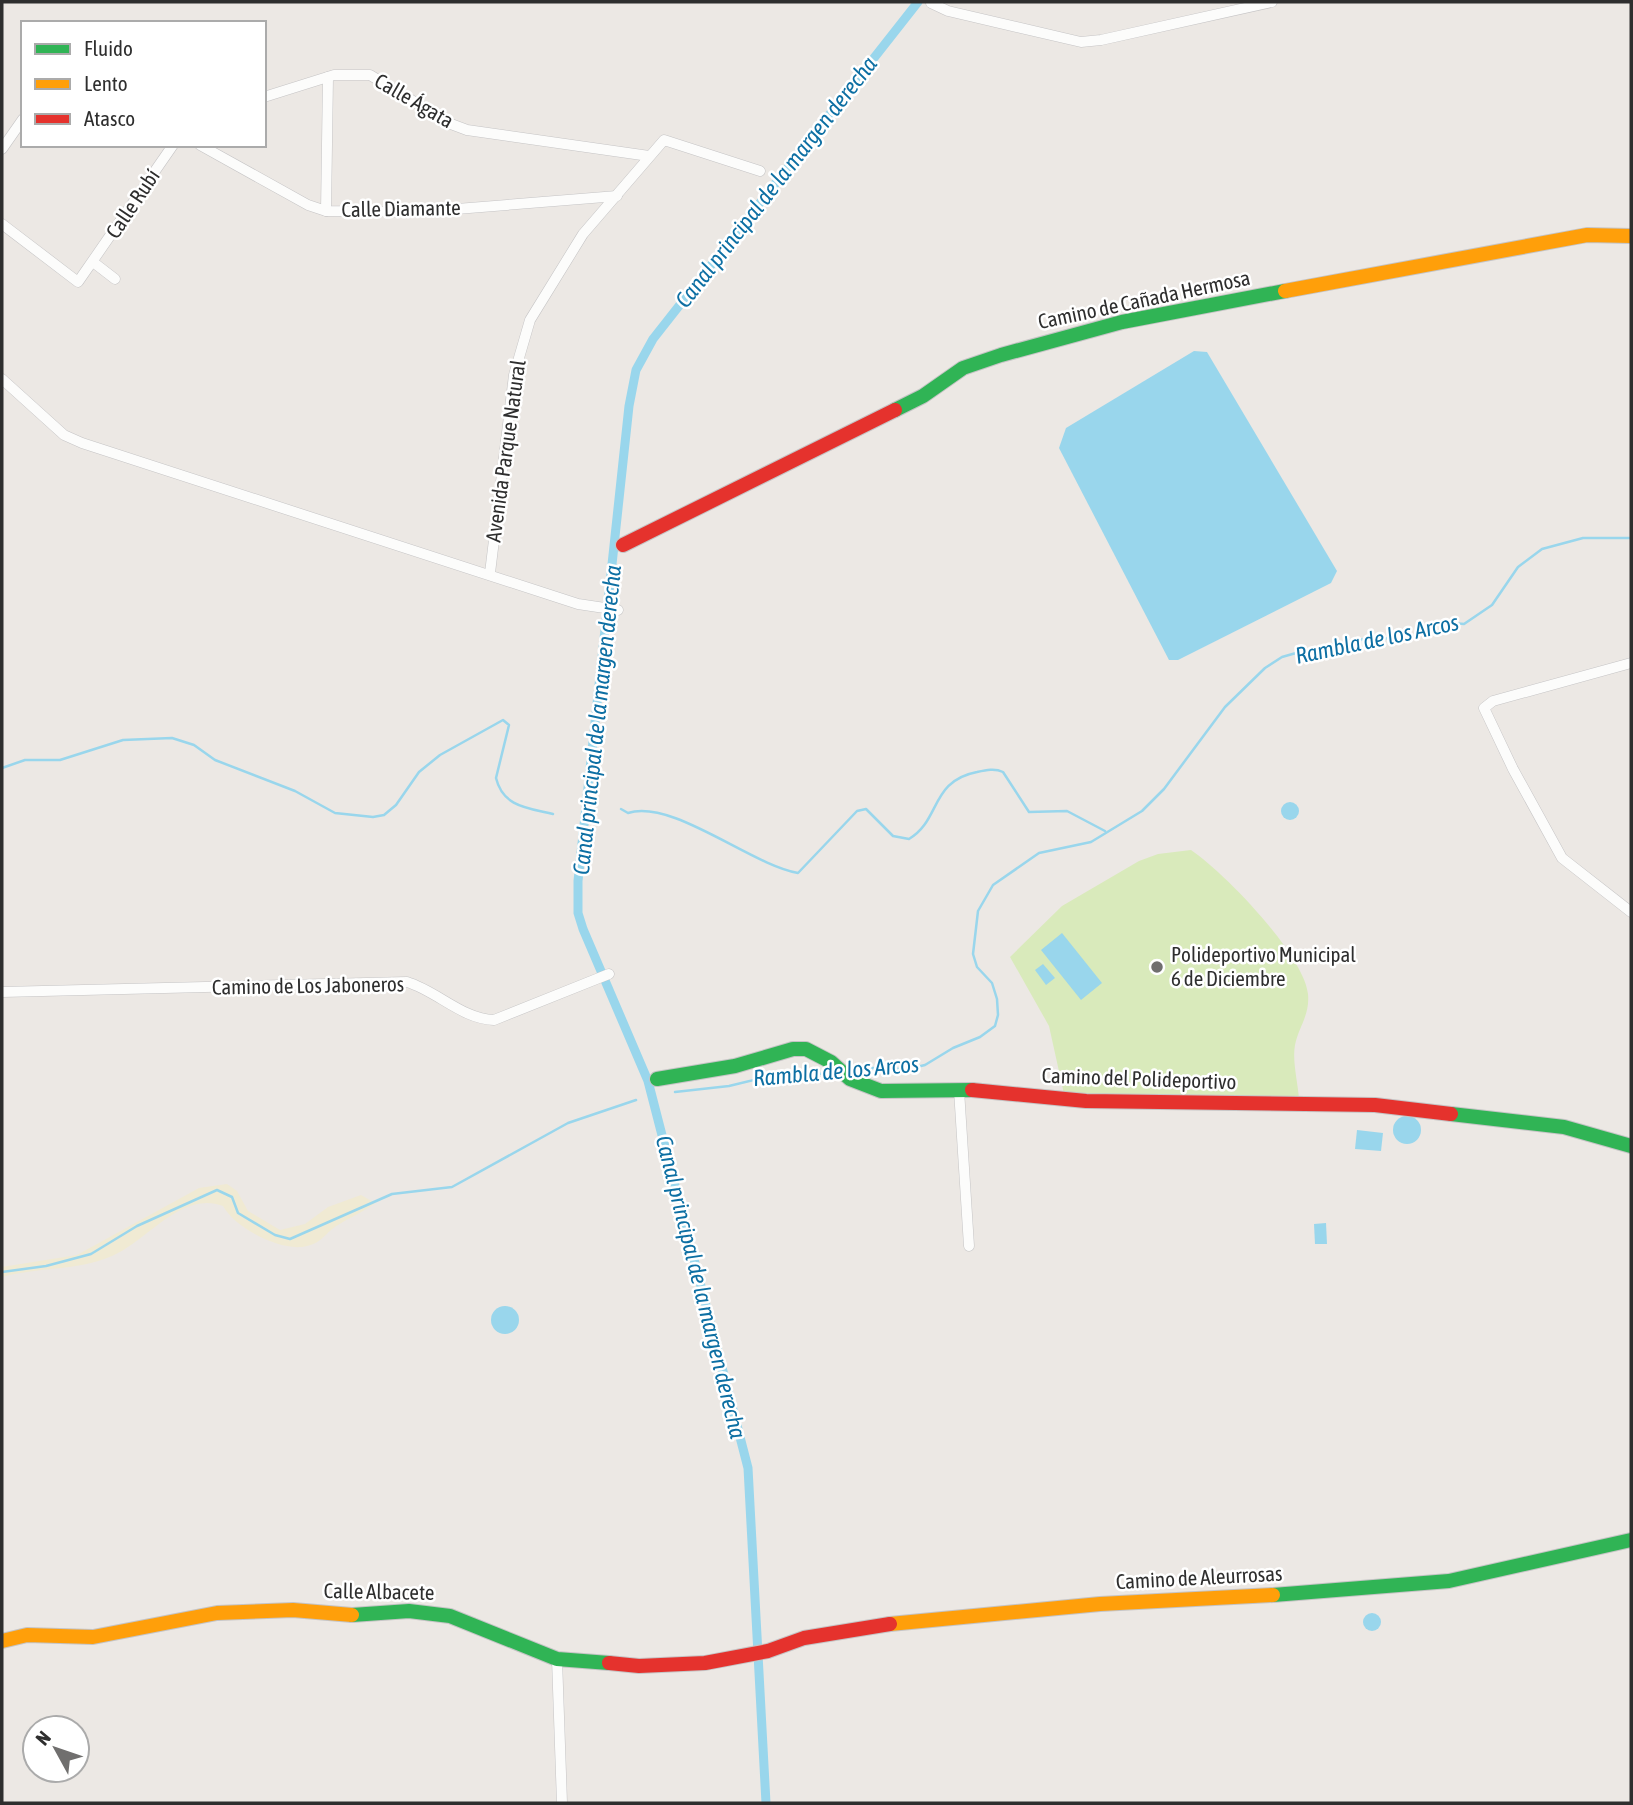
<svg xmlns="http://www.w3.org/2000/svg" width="1633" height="1805" viewBox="0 0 1633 1805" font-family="'Asap Condensed',sans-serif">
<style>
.sand{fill:#f0ead3}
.pitch{fill:#d9eabb}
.water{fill:#99d6ec}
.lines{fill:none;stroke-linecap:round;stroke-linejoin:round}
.stream{stroke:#99d6ec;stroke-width:2.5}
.canal{stroke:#99d6ec;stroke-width:9}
.street-casing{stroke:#c5c4c5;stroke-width:11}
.fast-casing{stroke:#c5c4c5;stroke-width:16}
.slow-casing{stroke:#c5c4c5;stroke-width:16}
.jam-casing{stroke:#c5c4c5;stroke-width:16}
.street{stroke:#fcfcfb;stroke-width:10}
.fast{stroke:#30b455;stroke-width:14}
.slow{stroke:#ff9f0a;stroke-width:14}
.jam{stroke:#e5322d;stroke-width:14}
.poi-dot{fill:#706f6e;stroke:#fff;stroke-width:2.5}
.labels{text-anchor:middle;stroke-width:5;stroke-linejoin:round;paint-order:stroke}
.street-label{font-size:21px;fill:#2e2e2e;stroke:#fff}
.poi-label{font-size:21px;fill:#2e2e2e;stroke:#fff;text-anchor:start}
.water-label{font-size:23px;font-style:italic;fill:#0d6fa3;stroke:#fff}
</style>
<rect width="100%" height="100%" fill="#ece8e4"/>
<path class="sand" d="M227,1184L237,1191L248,1211L280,1230L305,1224L328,1207L361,1195L375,1203C364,1212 350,1217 338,1225C326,1232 322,1243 307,1246C282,1253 235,1228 223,1206C183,1191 150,1237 118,1253C81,1272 41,1266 2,1277V1267L77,1255L199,1188Z"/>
<path class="pitch" d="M1191,850C1224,872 1304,955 1308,994C1310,1015 1299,1026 1295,1045C1292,1061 1298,1083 1299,1099L1064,1094L1049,1026L1010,957L1062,906L1139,861L1158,854Z"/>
<g class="water">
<polygon points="1194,351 1207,352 1337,571 1331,583 1178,660 1169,660 1059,448 1066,428"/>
<circle cx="1290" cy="811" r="9"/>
<polygon points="1062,933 1102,983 1081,1000 1041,950"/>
<polygon points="1043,964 1055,978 1046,985 1035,970"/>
<circle cx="1407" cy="1130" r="14"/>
<polygon points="1357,1130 1383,1133 1381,1151 1355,1149"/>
<polygon points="1326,1223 1327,1244 1315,1244 1314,1224"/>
<circle cx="505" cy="1320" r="14"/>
<circle cx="1372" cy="1622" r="9"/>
</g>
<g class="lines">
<g class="stream">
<path d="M2,768L25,760H60L123,740L172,738L194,745L215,760L295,791L335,813L373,817L384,815L396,805L419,772L440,755L503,720L509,725L496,778C503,807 528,808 553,814"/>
<path d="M621,809L628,813C673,799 751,865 798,873L857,811L866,809L893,836L909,839C941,820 930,781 977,772C986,770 995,768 1003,772L1029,812L1067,811L1105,831"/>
<polyline points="851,1072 873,1068 908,1069 925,1065 953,1048 980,1037 995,1026 998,1015 997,999 992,983 977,967 973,954 978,911 993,885 1039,853 1091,842 1142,811 1164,789 1225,707 1265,668 1282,657 1303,651 1353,640 1411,637 1426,633 1441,622 1464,624 1492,605 1518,567 1542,549 1583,538 1631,538"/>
<polyline points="675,1092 729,1086 783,1073 834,1074"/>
<polyline points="2,1272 46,1266 91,1254 137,1226 217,1190 232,1197 238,1213 275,1235 290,1239 392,1194 452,1187 568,1123 636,1100"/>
</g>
<polyline class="canal" points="766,1803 748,1468 648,1081 583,929 578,913 578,881 629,406 636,370 653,339 918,2"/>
<defs>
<g id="street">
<polyline points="931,3 948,11 1081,42 1101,40 1272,2"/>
<polyline points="264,97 334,75 370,75 451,124 467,130 649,156"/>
<polyline points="200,145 308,205 326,211 419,212 617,196"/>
<polyline points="2,149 23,119"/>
<polyline points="326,211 328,77"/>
<polyline points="2,224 78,282 173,145"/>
<polyline points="93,262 115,279"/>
<polyline points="2,379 64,435 82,443 578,604 618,610"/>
<polyline points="490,573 514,375 530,320 583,234 664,140 760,171"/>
<polyline points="1631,663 1493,701 1484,708 1513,769 1562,858 1631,912"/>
<path d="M2,992L407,982C437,991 462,1019 494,1020L609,974"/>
<polyline points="959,1090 969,1246"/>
<polyline points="557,1659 562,1803"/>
</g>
<g id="fast">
<polyline points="895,410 923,396 963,368 1001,355 1122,322 1285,291"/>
<polyline points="657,1079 735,1066 793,1049 806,1049 831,1062 850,1079 881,1091 972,1090"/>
<polyline points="1451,1114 1564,1127 1631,1146"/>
<polyline points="1273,1595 1449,1581 1631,1540"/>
<polyline points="352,1615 409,1611 450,1616 557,1659 609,1663"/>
</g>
<g id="slow">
<polyline points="1285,291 1587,235 1631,236"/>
<polyline points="890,1624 1100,1604 1273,1595"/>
<polyline points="2,1641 27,1635 93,1637 217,1613 293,1610 352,1615"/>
</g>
<g id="jam">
<polyline points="623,545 895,410"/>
<polyline points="972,1090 1086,1101 1375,1105 1451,1114"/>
<polyline points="609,1663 639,1666 705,1663 768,1651 804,1638 890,1624"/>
</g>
</defs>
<use href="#street" class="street-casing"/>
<use href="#fast" class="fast-casing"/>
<use href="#slow" class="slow-casing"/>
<use href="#jam" class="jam-casing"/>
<use href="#street" class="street"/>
<use href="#fast" class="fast"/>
<use href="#slow" class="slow"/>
<use href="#jam" class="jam"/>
</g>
<circle class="poi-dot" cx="1157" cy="967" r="7"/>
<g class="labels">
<g class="street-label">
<text transform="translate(414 101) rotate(30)" y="7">Calle Ágata</text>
<text transform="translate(133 204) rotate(-56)" y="7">Calle Rubí</text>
<text transform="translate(401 209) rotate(-1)" y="7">Calle Diamante</text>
<text transform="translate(1144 300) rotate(-12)" y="7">Camino de Cañada Hermosa</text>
<text transform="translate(506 451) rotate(-82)" y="7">Avenida Parque Natural</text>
<text transform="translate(308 986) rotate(-1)" y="7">Camino de Los Jaboneros</text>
<text transform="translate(1139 1079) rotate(2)" y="7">Camino del Polideportivo</text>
<text transform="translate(1199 1578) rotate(-3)" y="7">Camino de Aleurrosas</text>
<text transform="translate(379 1592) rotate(1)" y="7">Calle Albacete</text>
</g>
<g class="poi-label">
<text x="1171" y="962">Polideportivo Municipal<tspan x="1171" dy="24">6 de Diciembre</tspan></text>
</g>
<g class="water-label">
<text transform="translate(776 182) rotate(-52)" y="8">Canal principal de la margen derecha</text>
<text transform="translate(1377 639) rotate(-12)" y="8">Rambla de los Arcos</text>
<text transform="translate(597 720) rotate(-84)" y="8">Canal principal de la margen derecha</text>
<text transform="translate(836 1071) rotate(-5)" y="8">Rambla de los Arcos</text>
<text transform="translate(701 1287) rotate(76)" y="8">Canal principal de la margen derecha</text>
</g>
</g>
<rect width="1633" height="1805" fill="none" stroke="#2e2e2e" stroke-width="7"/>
<rect x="21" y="21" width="245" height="126" fill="#ffffff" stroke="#ababab" stroke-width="2"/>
<rect x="35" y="44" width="35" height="10" fill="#30b455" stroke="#ababab" stroke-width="2"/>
<text x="84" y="56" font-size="21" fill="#2e2e2e">Fluido</text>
<rect x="35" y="79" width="35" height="10" fill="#ff9f0a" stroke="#ababab" stroke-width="2"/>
<text x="84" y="91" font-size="21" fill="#2e2e2e">Lento</text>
<rect x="35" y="114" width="35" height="10" fill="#e5322d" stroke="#ababab" stroke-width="2"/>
<text x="84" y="126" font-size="21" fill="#2e2e2e">Atasco</text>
<g transform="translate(56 1749) rotate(310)"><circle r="33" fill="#ffffff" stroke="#ababab" stroke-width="2"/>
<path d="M0-5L12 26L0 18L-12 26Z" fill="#706f6e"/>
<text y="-10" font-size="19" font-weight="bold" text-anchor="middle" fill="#2e2e2e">N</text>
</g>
</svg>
